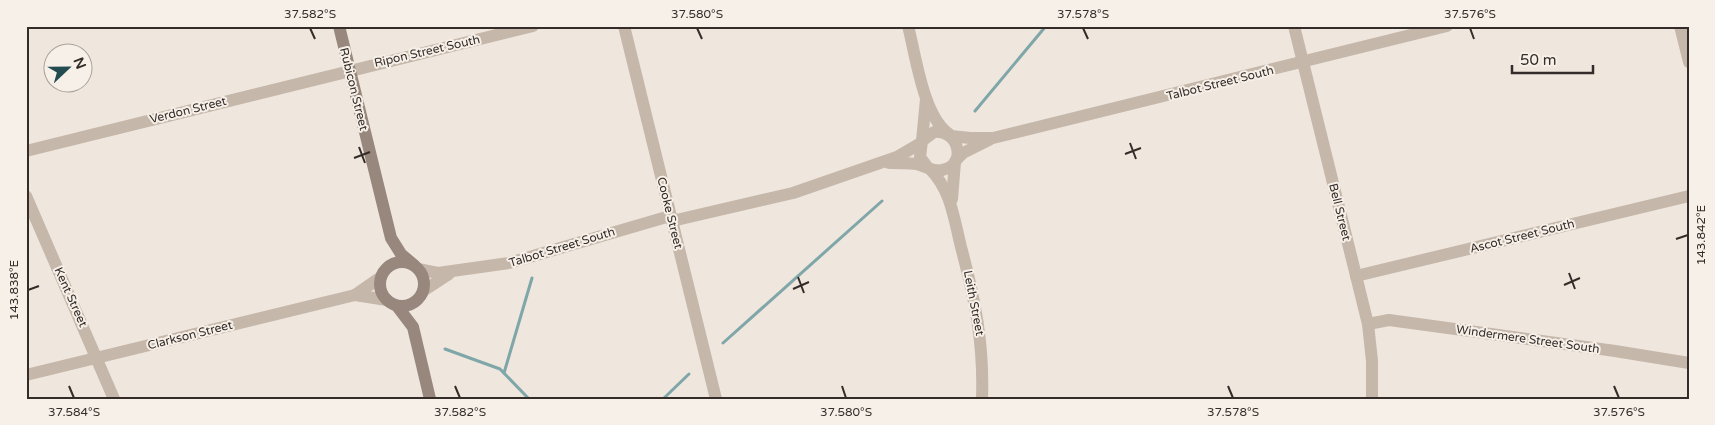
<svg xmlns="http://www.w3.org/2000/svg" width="1715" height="425" viewBox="0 0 1715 425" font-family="'Varela Round',sans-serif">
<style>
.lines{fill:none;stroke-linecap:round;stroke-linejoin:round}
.stream{stroke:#7fa6a8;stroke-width:3}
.street{stroke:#c5b7aa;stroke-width:12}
.secondary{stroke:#98877c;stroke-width:12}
.ticks{fill:none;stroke:#342c29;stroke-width:2}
.labels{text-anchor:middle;stroke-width:4;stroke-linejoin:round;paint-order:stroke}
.street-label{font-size:12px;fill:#342c29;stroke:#f7f0e8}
.neatline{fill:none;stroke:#342c29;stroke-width:2}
.ticks-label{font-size:12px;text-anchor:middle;fill:#342c29}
</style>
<rect width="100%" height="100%" fill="#efe6dd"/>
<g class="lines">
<g class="stream">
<polyline points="975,111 1046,26"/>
<polyline points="723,343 882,201"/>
<polyline points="445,349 500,369 529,399"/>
<polyline points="504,373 532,278"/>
<polyline points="663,399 689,374"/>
</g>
<g class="street">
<polyline points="624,26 716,399"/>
<path d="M908,26C916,56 923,116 949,134"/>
<polyline points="1294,26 1368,324 1372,361 1372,399"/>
<polyline points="1680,26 1689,62"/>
<polyline points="951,136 970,138 993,138 1447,26"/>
<polyline points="922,141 926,99"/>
<polyline points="26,151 533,26"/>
<polyline points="956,160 963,153 989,140"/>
<path d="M889,163C898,163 907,163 916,164C925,166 933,172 942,170C968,166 959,129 934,132L922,141L920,157L928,168"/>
<path d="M930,169C951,190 954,219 961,247C975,299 984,344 982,399"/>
<polyline points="26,196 114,399"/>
<polyline points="952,199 955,162"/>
<polyline points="672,221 793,193 897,157 921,143"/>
<polyline points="418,269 438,273 509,263 670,216"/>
<polyline points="1356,276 1689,196"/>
<polyline points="423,291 449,274"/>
<polyline points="355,295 387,300"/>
<polyline points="1368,324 1389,320 1615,351 1689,363"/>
<polyline points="26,375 355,295 381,277"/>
</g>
<g class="secondary">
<polyline points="339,26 391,238 401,254 414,265"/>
<circle cx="402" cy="284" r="22"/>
<polyline points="397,306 413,327 430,399"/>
</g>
</g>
<path class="ticks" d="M310,28L315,39M697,28L702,39M1083,28L1088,39M1470,28L1474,39M1130,143L1136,159M359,147L365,163M1125,154L1141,148M354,158L370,152M1676,239L1688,235M1569,273L1575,289M798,277L804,293M1564,285L1580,278M793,289L809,282M28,290L39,286M69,386L74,398M455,386L460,398M842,386L846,398M1228,386L1233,398M1614,386L1619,398"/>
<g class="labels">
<g class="street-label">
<text transform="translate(427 51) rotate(-13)" y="4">Ripon Street South</text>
<text transform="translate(1220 83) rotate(-14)" y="4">Talbot Street South</text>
<text transform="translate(354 89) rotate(76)" y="4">Rubicon Street</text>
<text transform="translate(188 110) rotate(-14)" y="4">Verdon Street</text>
<text transform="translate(1340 212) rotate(76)" y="4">Bell Street</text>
<text transform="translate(670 213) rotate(76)" y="4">Cooke Street</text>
<text transform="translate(1522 236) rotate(-14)" y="4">Ascot Street South</text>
<text transform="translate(562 247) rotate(-17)" y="4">Talbot Street South</text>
<text transform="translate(71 297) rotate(66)" y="4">Kent Street</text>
<text transform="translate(974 303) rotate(79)" y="4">Leith Street</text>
<text transform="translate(190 335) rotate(-14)" y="4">Clarkson Street</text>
<text transform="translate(1528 339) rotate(8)" y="4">Windermere Street South</text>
</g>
</g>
<rect width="1715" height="425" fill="none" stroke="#f7f0e8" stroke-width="55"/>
<g transform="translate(68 68) rotate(68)"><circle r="24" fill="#f7f0e8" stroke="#a9a29c"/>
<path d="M0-4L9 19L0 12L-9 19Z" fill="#234c50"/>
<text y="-8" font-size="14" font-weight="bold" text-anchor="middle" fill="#342c29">N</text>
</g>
<path d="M1512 65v8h81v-8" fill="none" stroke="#342c29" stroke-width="2.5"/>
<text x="1520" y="65" font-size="15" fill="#342c29" stroke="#f7f0e8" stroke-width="4" paint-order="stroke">50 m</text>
<rect x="28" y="28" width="1660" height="370" class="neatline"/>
<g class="ticks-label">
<text x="310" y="18">37.582°S</text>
<text x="697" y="18">37.580°S</text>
<text x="1083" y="18">37.578°S</text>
<text x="1470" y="18">37.576°S</text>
<text transform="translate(1701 235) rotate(-90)" y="4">143.842°E</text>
<text transform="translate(14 290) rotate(-90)" y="4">143.838°E</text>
<text x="74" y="416">37.584°S</text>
<text x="460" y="416">37.582°S</text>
<text x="846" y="416">37.580°S</text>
<text x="1233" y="416">37.578°S</text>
<text x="1619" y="416">37.576°S</text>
</g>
</svg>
